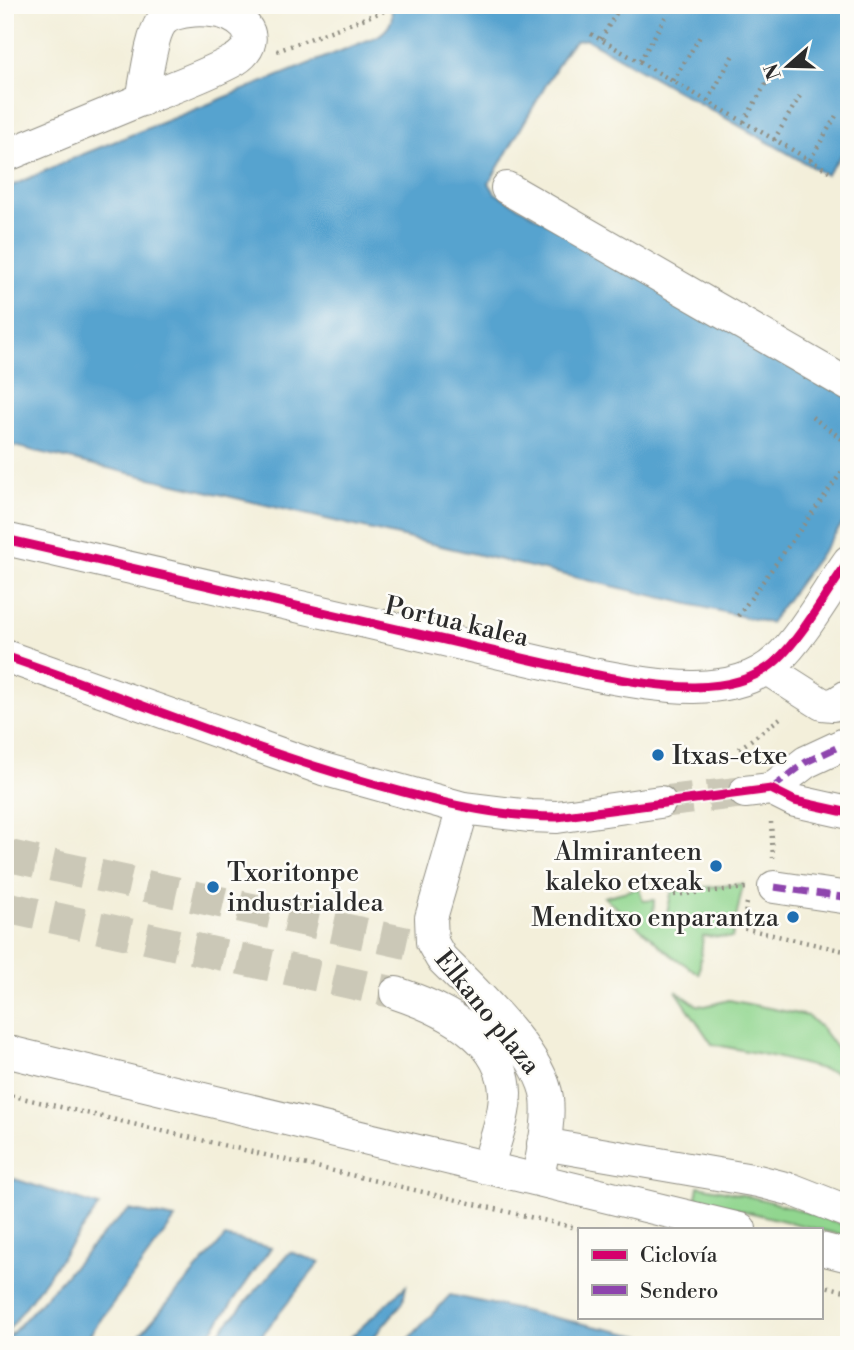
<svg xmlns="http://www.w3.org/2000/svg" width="854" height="1350" viewBox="0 0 854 1350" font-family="'Libre Bodoni',serif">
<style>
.green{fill:#91d68f;stroke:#5e805d;stroke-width:2}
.water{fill:#56a3cf;stroke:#40677d;stroke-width:2}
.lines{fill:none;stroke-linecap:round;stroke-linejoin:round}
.minor-tunnel{stroke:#cbc8b7;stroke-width:32;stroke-dasharray:32 16;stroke-linecap:butt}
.minor-casing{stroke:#8f8d82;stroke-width:34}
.path{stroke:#8f8d82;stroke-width:4.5;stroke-dasharray:2 5;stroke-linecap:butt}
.minor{stroke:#fff;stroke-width:32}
.quiet{stroke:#8e44ad;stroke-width:7;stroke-dasharray:14 7;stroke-linecap:butt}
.cycleway-casing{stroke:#fdfcf7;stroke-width:13}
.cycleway{stroke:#d6006c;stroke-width:9}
.poi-dot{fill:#1f6fb2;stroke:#fdfcf7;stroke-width:2.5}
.labels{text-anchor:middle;stroke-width:5;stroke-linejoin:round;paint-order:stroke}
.street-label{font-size:26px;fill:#2b2b2b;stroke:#fdfcf7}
.poi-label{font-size:26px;fill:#2b2b2b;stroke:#fdfcf7;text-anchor:start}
</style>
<rect width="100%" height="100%" fill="#fdfcf7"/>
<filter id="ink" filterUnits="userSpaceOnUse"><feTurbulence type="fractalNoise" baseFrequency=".0143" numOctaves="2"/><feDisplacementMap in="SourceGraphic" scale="14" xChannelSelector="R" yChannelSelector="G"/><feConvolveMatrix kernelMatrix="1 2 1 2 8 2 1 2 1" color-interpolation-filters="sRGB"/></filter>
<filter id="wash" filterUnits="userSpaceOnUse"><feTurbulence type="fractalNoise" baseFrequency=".00686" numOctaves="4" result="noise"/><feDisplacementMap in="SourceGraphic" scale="28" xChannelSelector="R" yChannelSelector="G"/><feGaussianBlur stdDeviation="1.57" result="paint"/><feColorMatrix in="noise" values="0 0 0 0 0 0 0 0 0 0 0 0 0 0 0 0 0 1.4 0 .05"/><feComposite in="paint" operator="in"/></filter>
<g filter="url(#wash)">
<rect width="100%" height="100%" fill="#f3efda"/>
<g class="green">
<polygon points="743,884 732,938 703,936 699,974 671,955 604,897 639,888 643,901 654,900 653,921 665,922 672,890"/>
<polygon points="676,991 697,1005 705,1006 729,1000 808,1016 822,1029 849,1065 849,1076 771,1056 712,1044"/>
<path d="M698,1186C750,1195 799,1208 849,1227V1237L696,1199Z"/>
</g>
<g class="water">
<path d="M390,5H849V145L826,175L586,39L576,41L567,49L489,183L495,193L849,397V515L770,623L5,444V189L76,157L378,36C390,28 395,19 390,5Z"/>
<polygon points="5,1176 99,1206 5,1335"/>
<polygon points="129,1210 175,1219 82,1345 5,1345 5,1341 105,1232"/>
<polygon points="225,1237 271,1248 202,1345 131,1345"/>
<polygon points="290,1252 320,1262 254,1345 208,1345"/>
<polygon points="406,1286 403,1302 367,1345 342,1345"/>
<polygon points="450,1295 658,1340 654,1345 403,1345"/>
</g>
</g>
<g filter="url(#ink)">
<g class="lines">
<g class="minor-tunnel">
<polyline points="660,802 745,792"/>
<polyline points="5,855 407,943"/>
<polyline points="5,907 396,993"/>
</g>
<defs>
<g id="minor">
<path d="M5,156C51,137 96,118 143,99C172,88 202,77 231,62C255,50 257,28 231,16C215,8 172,7 161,23C151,36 146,81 142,100"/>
<polyline points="507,188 849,385"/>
<path d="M5,539L592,674C647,684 731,703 777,660C802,637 828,590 849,561"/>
<polyline points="5,656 323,769 463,808 530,816 557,817 660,802"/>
<polyline points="767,669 822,704 833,705 849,695"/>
<polyline points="771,789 806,762 849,742"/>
<polyline points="745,792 771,789 795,801 849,813"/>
<path d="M463,808L431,918L432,942L441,958C473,990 541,1053 547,1098C550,1125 542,1153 538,1179"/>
<polyline points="774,887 849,898"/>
<path d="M396,993C441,1008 503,1036 505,1093C505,1117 494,1143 488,1166"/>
<polyline points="5,1051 740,1229"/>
<polyline points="543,1144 758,1181 793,1190 849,1212"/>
<polyline points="821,1249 849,1256"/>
</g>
</defs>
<use href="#minor" class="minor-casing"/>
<g class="path">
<polyline points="832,11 836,5"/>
<polyline points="591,34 829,171"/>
<polyline points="601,39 621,5"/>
<polyline points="277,51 384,11"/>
<polyline points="640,61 666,16"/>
<polyline points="673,81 701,35"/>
<polyline points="708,101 734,53"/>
<polyline points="744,122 770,76"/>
<polyline points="774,140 801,94"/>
<polyline points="810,160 837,114"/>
<polyline points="812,417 849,444"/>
<polyline points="738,616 849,462"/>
<polyline points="742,755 739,749 783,716"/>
<polyline points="771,822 773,858"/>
<polyline points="674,895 746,888"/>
<polyline points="747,903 742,928 849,952"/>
<polyline points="5,1094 581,1229"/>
<polyline points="821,1285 849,1292"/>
</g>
<use href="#minor" class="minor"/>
<g class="quiet">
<polyline points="771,789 806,762 849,742"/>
<polyline points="774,887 849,898"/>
</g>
<defs>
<g id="cycleway">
<path d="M5,539L592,674C647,684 731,703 777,660C802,637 828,590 849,561"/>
<path d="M5,656C128,698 249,749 374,784C434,801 494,817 557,817L771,789L795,801L849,813"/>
</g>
</defs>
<use href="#cycleway" class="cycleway-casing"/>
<use href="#cycleway" class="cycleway"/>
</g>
</g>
<g class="poi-dot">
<circle cx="658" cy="755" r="7"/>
<circle cx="716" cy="866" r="7"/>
<circle cx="213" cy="887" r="7"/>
<circle cx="793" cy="917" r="7"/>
</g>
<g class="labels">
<g class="street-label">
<text transform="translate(457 621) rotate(13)" y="9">Portua kalea</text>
<text transform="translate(488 1012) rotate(51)" y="9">Elkano plaza</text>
</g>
<g class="poi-label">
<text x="672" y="764">Itxas-etxe</text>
<text x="702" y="860" text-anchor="end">Almiranteen<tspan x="702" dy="30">kaleko etxeak</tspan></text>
<text x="227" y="881">Txoritonpe<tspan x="227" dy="30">industrialdea</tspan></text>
<text x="779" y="926" text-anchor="end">Menditxo enparantza</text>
</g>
</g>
<rect width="854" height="1350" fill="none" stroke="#fdfcf7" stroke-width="28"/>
<rect x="578" y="1228" width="245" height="91" fill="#fdfcf7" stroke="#a9a8a5" stroke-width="2"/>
<rect x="592" y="1250" width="35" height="10" fill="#d6006c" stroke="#a9a8a5" stroke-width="2"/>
<text x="640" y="1262" font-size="21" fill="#2b2b2b">Ciclovía</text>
<rect x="592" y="1285" width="35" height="10" fill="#8e44ad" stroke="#a9a8a5" stroke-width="2"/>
<text x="640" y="1298" font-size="21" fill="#2b2b2b">Sendero</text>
<g transform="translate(788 66) rotate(250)" stroke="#fdfcf7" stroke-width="5" paint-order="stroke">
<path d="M0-5L12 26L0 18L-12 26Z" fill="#2b2b2b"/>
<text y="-10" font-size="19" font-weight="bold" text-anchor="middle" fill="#2b2b2b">N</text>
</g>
</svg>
